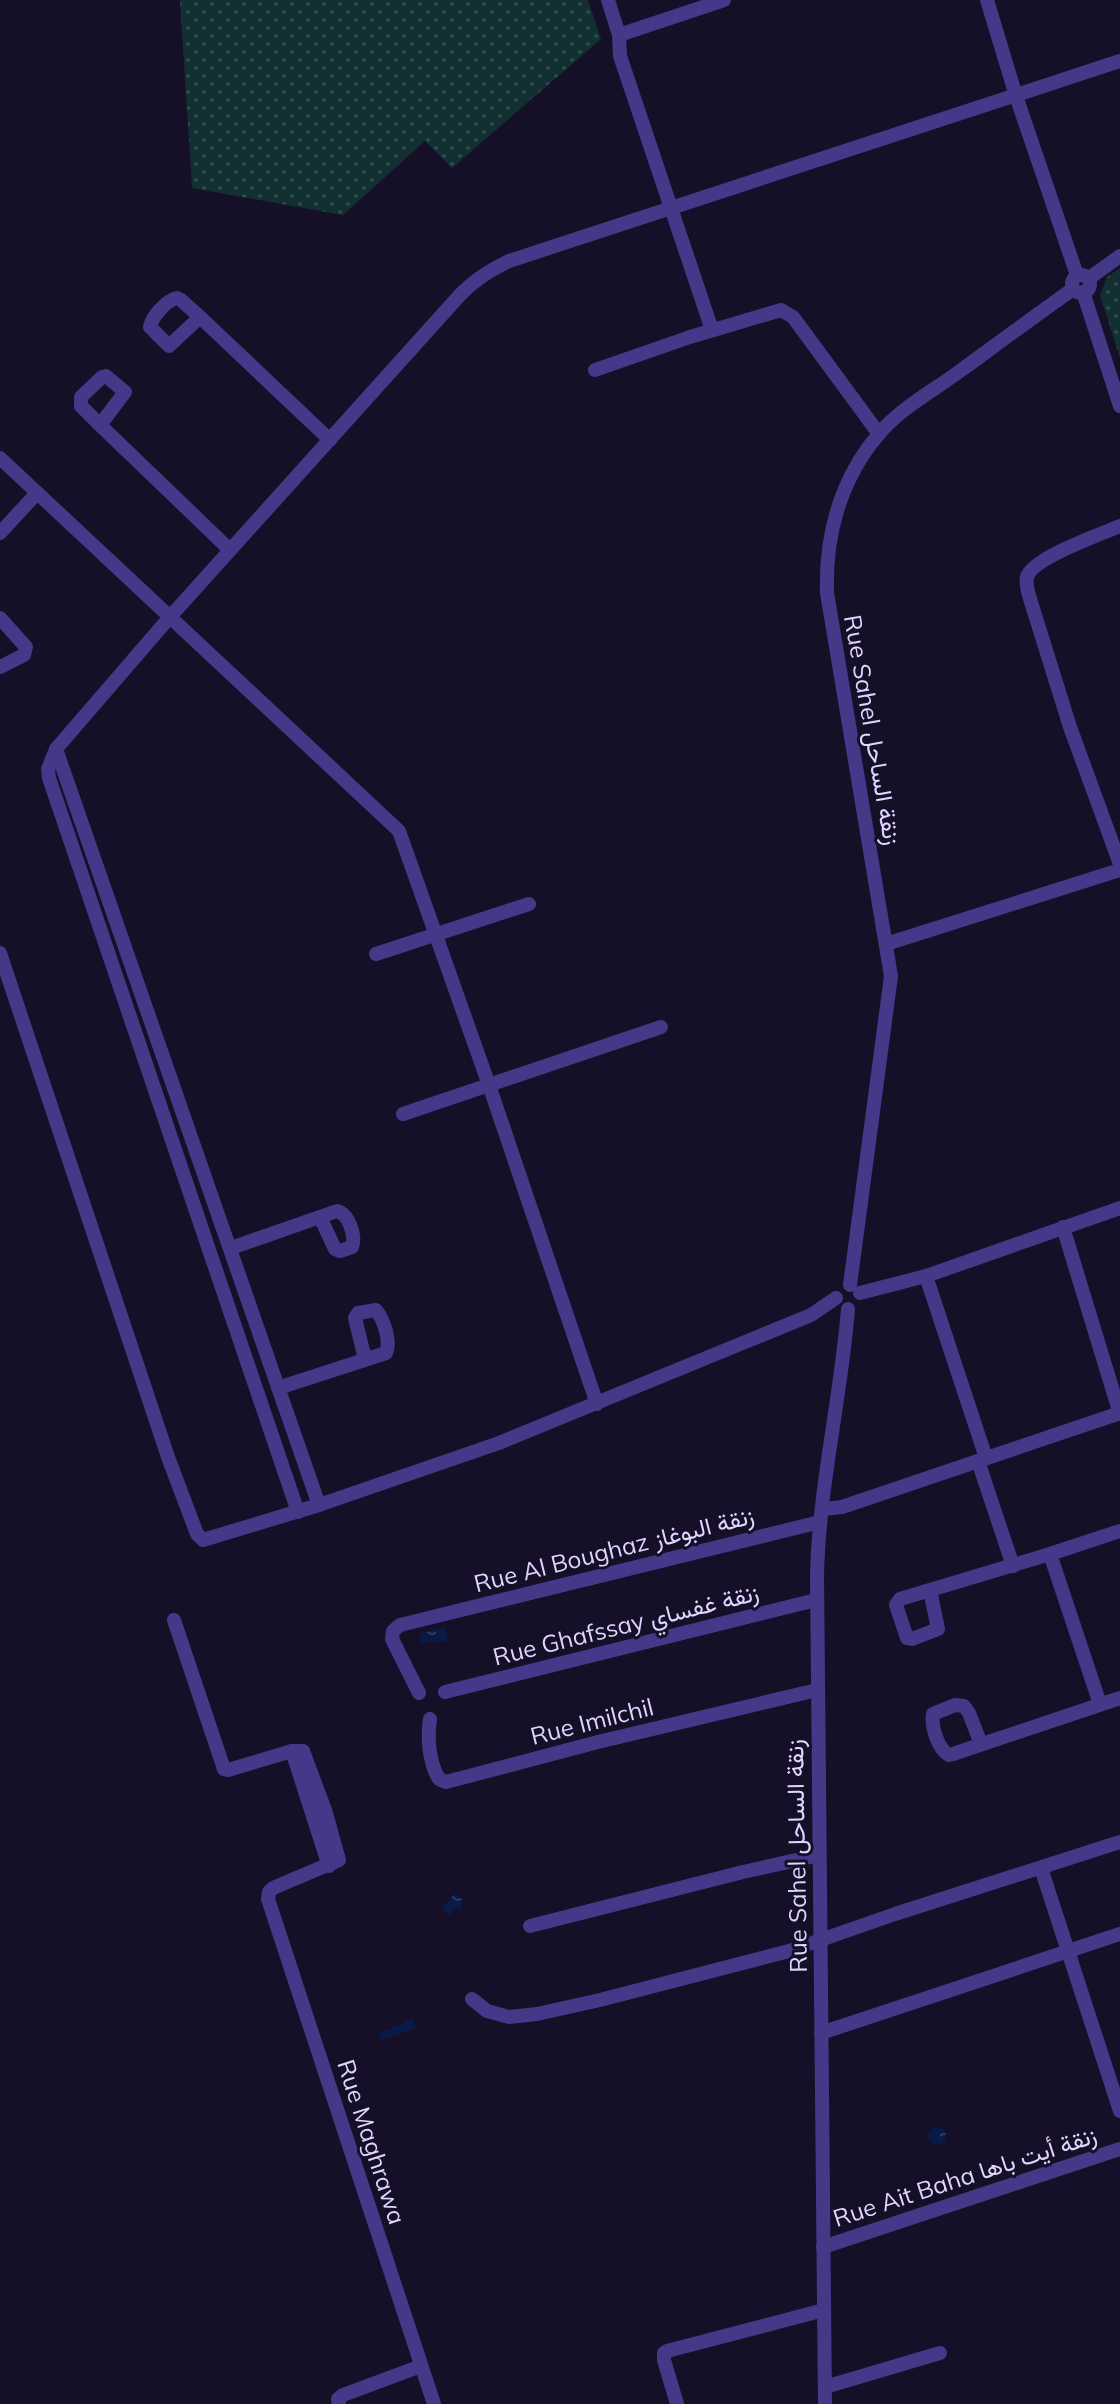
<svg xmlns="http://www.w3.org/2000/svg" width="1120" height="2404" viewBox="0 0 1120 2404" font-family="Mulish,Vazirmatn,sans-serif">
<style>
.grass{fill:url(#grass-dots)}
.water{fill:url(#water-ripples)}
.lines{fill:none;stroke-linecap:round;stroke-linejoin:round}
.minor{stroke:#443988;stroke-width:14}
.labels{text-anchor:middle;stroke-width:6;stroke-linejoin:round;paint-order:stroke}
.street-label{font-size:24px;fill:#dfd6ff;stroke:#160f28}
</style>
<defs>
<pattern id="grass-dots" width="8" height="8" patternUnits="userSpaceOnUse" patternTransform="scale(2)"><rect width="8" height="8" fill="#123032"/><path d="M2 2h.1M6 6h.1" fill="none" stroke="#344d51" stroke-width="1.8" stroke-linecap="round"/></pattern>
<pattern id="water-ripples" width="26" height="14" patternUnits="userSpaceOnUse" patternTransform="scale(2)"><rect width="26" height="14" fill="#091a47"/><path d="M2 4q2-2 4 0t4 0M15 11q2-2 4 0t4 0" fill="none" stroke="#2c3b63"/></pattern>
</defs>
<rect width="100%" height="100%" fill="#160f28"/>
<g class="grass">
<polygon points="180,0 588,0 601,39 452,168 425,141 343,215 192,188"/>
<polygon points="1120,268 1120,358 1100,295 1107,277"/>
</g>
<g class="water">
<polygon points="445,1627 448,1641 421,1643 419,1634"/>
<polygon points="455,1893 463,1900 460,1911 456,1908 449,1916 442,1909"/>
<polygon points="413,2020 416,2028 381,2040 379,2033 403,2024 404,2021"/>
<circle cx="937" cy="2136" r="9"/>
</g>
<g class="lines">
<g class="minor">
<polyline points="608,0 619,35 620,56 712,330"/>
<polyline points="987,0 1016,96 1077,275"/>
<polyline points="619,35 724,0"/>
<circle cx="1081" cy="284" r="9"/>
<polyline points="1088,279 1120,256"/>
<polyline points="1083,292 1120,406"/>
<path d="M200,317L169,346L150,327C152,316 167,300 177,298L181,300L200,317L330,440"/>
<polyline points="595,370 690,337 781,310 793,317 879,434"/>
<polyline points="100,425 125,392 106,376 102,377 81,397 81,406 100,425 230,550"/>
<polyline points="0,458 399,831 489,1085 597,1404"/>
<path d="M1120,526C1101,534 1032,558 1027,577C1025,586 1029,594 1031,602L1070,727L1120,864"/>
<polyline points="0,533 37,493"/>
<polyline points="0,618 26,647 24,655 0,667"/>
<polyline points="56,749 319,1505"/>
<polyline points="886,944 1120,870"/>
<polyline points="0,953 168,1457 197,1534 203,1540 319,1505 499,1443 811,1315 836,1298"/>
<polyline points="376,954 529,904"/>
<polyline points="403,1114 661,1027"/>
<polyline points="1063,1227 1120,1414"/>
<path d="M231,1248L337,1211C349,1214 356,1236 352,1247L340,1251L335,1249L320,1217"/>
<polyline points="926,1276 986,1458"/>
<path d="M850,1285L891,976L827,593C825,536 840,480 878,435C899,409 933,391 960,371C997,344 1035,316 1073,289"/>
<polyline points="860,1293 926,1276 1120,1208"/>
<path d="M278,1388L386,1353C391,1341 384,1320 376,1310L358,1313L355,1318L365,1359"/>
<polyline points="978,1461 1013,1566"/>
<polyline points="823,1509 842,1507 1120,1413"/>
<path d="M298,1512L49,778L48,769L56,749L169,618L459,296C474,280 489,271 509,261L1120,61"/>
<polyline points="1050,1554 1100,1704"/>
<polyline points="930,1590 938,1629 912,1639 907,1638 896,1605 900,1599 1050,1554 1120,1531"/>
<polyline points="174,1620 224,1769 228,1770 292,1751 303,1751 325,1810 339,1860 273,1888 269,1892 268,1899 434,2404"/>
<polyline points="445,1692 816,1600"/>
<polyline points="419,1693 392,1639 393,1631 400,1625 820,1522"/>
<path d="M430,1719C427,1737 429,1763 439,1779L446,1782L598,1742L817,1690"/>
<path d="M981,1744L969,1713L964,1706L955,1705L933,1714C931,1727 938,1749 949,1755L953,1754L1120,1698"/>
<polyline points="292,1751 329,1866"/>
<polyline points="1041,1868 1120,2111"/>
<polyline points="530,1926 743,1872 819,1855"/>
<polyline points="472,1999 487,2011 509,2017 537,2014 600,2000 789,1951 895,1914 1120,1842"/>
<polyline points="821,2033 1120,1934"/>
<polyline points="823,2247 1120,2149"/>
<polyline points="825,2387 940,2353"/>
<polyline points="339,2404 338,2399 343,2395 421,2366"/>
<polyline points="677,2404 664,2360 664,2353 667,2351 824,2310"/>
<path d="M825,2404L817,1575C819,1486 841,1398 848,1309"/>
</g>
</g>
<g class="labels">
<g class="street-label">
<text transform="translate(872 730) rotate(80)" y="8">Rue Sahel زنقة الساحل</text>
<text transform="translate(614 1550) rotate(-14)" y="8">Rue Al Boughaz زنقة البوغاز</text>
<text transform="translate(626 1625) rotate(-14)" y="8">Rue Ghafssay زنقة غفساي</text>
<text transform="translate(592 1722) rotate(-14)" y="8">Rue Imilchil</text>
<text transform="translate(797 1856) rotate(-91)" y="8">Rue Sahel زنقة الساحل</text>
<text transform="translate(371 2142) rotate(72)" y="8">Rue Maghrawa</text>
<text transform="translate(965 2177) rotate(-18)" y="8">Rue Ait Baha زنقة أيت باها</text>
</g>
</g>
</svg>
